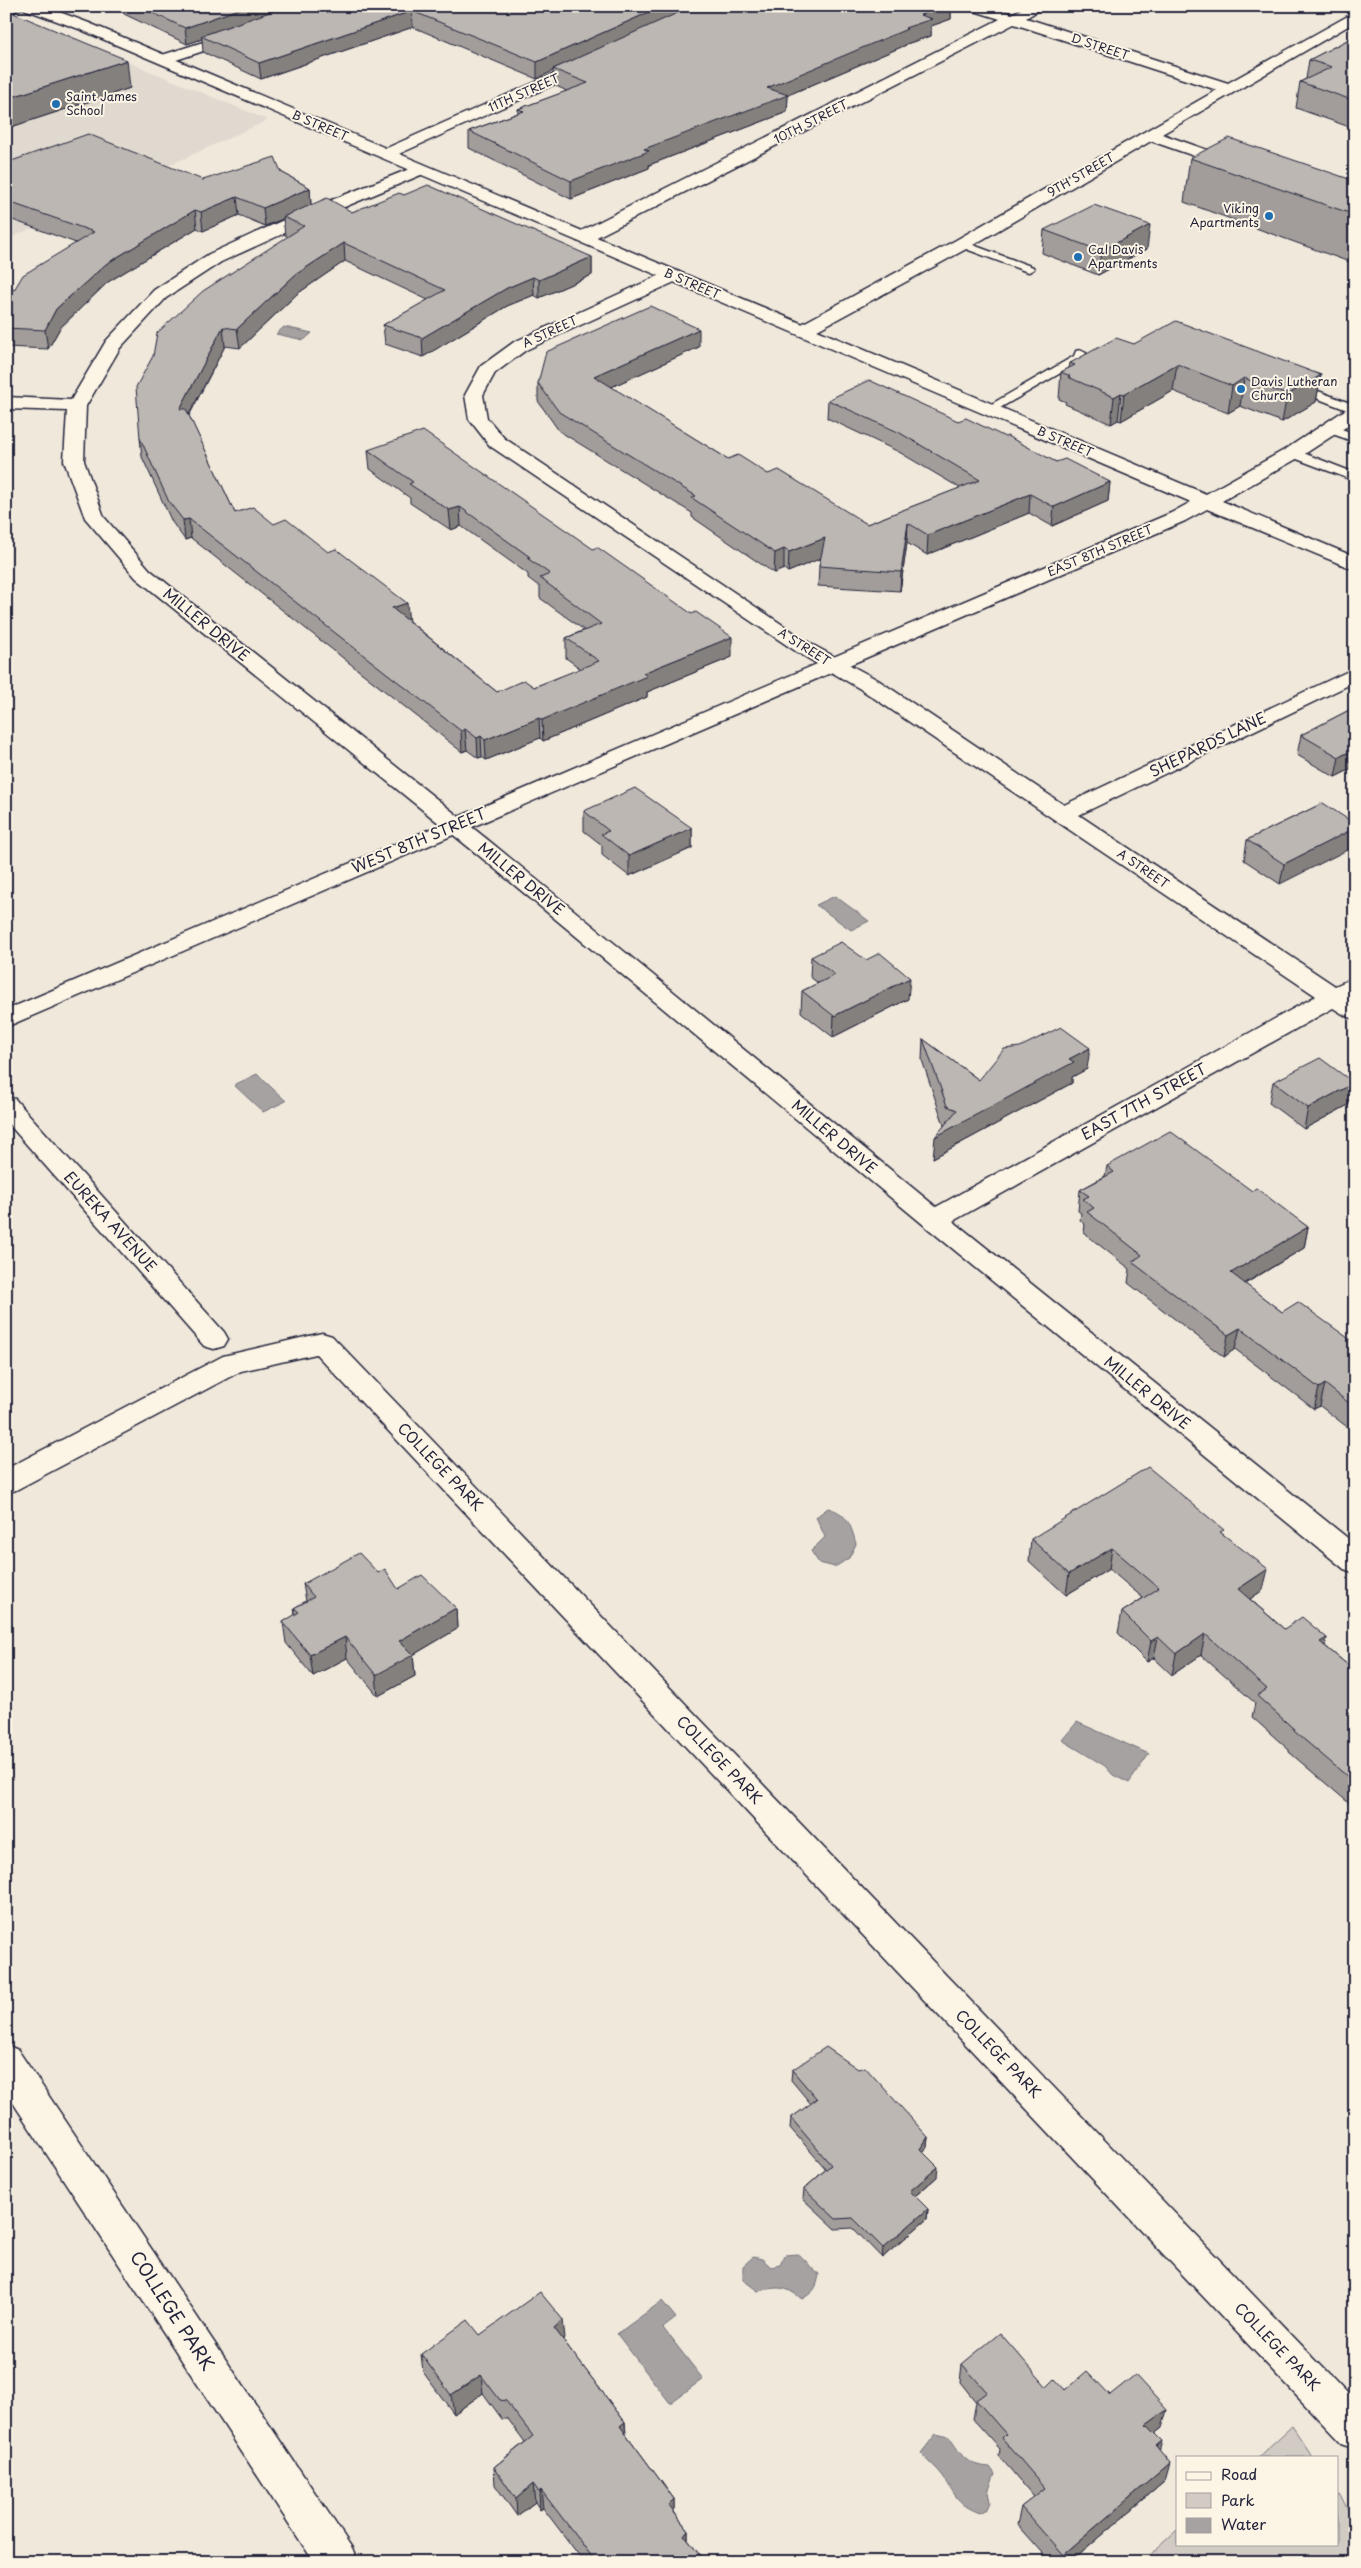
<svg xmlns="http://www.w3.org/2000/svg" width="1361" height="2568" viewBox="0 0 1361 2568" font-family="'Playpen Sans',sans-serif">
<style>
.built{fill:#e0d9cf}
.green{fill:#d1cbc3;stroke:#7a767f}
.water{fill:#a6a2a2;stroke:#716f79}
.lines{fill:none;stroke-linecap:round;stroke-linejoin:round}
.service-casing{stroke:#22223b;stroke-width:3}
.minor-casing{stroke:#22223b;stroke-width:3}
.tertiary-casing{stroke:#22223b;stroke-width:3}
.path{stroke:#22223b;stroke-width:2;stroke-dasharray:0.5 2.5;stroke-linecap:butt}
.service{fill:#fcf5e5;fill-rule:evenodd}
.minor{fill:#fcf5e5;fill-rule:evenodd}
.tertiary{fill:#fcf5e5;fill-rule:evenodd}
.wall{fill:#a29d9a;stroke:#22223b}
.shaded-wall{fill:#84807d;stroke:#22223b}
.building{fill:#bcb7b3;stroke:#22223b}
.poi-dot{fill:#1f6fb2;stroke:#fcf5e5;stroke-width:2}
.labels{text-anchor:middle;stroke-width:4;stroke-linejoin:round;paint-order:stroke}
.far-street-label{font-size:12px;fill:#22223b;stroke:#fcf5e5}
.far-poi-label{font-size:12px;fill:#22223b;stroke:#fcf5e5;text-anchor:start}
.street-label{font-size:15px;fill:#22223b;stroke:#fcf5e5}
.near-street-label{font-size:18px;fill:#22223b;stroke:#fcf5e5}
</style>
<rect width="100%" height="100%" fill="#efe8db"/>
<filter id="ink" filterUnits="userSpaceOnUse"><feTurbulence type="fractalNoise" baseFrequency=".02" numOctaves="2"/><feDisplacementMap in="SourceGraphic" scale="10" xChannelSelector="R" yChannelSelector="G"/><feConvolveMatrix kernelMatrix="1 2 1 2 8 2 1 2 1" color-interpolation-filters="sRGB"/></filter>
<g filter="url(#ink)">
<polygon class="built" points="6,14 29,21 268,120 6,240"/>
<g class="green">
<polygon points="1292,2426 1313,2457 1258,2457"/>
<polygon points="1337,2492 1355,2519 1355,2562 1142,2562 1177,2530 1177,2544 1337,2544"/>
</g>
<g class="water">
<polygon points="284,327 312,333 304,340 276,334"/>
<polygon points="835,896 869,921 851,930 816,905"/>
<polygon points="257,1074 286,1101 263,1112 234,1085"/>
<path d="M828,1508C847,1513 851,1525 856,1544L849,1558L835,1567L819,1563L811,1551L825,1537L816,1517Z"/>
<polygon points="1077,1722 1149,1754 1129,1783 1113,1775 1105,1766 1062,1740"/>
<path d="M797,2254C807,2259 809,2268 819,2274C817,2288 814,2292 802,2299C784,2285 779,2287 758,2291L743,2280V2266L753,2257L762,2259L771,2267L780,2265L785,2255Z"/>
<polygon points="662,2301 676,2318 663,2328 703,2379 670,2403 617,2334"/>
<path d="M936,2434L949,2437C963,2456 964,2465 990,2467L995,2474L988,2492L990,2502L987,2509L980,2513C956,2504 956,2495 943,2476C937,2468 928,2461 921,2453Z"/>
</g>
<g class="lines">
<defs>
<g id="service">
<polygon points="13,6 27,6 6,15 6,9"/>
<polygon points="962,241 1033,267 1034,269 1029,272 1025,271 958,246 957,244"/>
<polygon points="1080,350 1086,353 1083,360 993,412 989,413 983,409 1074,356 1076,351"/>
<polygon points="1297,383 1355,405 1355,413 1293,389 1291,387"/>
<polygon points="1331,425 1355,434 1355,442 1327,432 1327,426"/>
<polygon points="1293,449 1355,473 1355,481 1289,456 1289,450"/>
</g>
<g id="minor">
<polygon points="966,6 989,6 1012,14 1026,6 1045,6 1026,18 1228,83 1355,12 1355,22 1162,134 1241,162 1243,165 1241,168 1229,168 1151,141 968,248 810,334 798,334 795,330 798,326 956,240 1217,90 1014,24 589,241 577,241 575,237 577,233 1000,19 968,9"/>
<polygon points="238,31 245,35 243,38 164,64 156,59 159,56"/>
<polygon points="588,59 596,64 593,67 392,157 380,157 378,154 380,151"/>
<polygon points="422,164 430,169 428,172 311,221 221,262 166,298 120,348 86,406 84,461 104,517 150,570 493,844 936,1207 1316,996 862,690 797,652 490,446 469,419 465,395 481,366 514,342 667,272 679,272 682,276 679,280 526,350 495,373 483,395 487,418 504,438 811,644 878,680 1064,805 1355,668 1355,682 1079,815 1335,986 1355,977 1355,995 1351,997 1355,1000 1355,1019 1346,1016 1333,1008 953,1221 1355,1544 1355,1573 1344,1569 925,1226 477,854 136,578 85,518 64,461 67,411 6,409 6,397 71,400 106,341 154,290 209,254 299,213"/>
<polygon points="6,1097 15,1099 224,1332 228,1339 224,1346 214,1349 204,1346 6,1121"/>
<polygon points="322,1333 332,1336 1355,2401 1355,2448 1341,2443 316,1354 241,1371 16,1490 6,1493 6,1469 223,1356"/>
<polygon points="6,2045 18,2050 352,2548 358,2562 314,2562 6,2092"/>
</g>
<polygon id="tertiary" points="22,6 43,6 89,23 1206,494 1286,449 1348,408 1355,406 1355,421 1300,457 1222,501 1355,557 1355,570 1207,509 1185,521 6,1027 6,1010 1171,513 1191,502 79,29 24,9"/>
</defs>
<use href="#service" class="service-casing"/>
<use href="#minor" class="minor-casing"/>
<use href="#tertiary" class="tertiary-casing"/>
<polyline class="path" points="6,156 13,147"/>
<use href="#service" class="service"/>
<use href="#minor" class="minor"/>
<use href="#tertiary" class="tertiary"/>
</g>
<g class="wall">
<polygon points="112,6 951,6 951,19 931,26 931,36 906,44 906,45 788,95 787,112 649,165 649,168 571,199 469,148 469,131 518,113 518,109 567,91 554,85 553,71 537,79 413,27 261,79 203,52 202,39 187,44 124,14 123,10"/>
<polygon points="6,10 130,88 11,127 6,125"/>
<polygon points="1355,36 1355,129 1296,108 1300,82 1306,79 1309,60"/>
<polygon points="1190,158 1355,181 1355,264 1184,202"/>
<polygon points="6,163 203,180 281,172 310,188 311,205 352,212 404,195 592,257 592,275 539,298 534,295 507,306 423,357 385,344 383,325 428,300 345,261 297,294 240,348 225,346 189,416 235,513 274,524 409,621 497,692 534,687 581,669 566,658 566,638 584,630 540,598 540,587 528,578 528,574 461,526 451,530 410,503 410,498 370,469 368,450 732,657 647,692 647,697 543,741 540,738 486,760 482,757 478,758 467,750 462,752 191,538 185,540 172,522 142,457 140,438 288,237 285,235 283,219 265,226 239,215 203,231 197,228 108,282 60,328 48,349 6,347 6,283 14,290 76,243 10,219 6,220"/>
<polygon points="1044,230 1147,249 1098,275 1042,253"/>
<polygon points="1134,344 1321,375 1316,402 1282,422 1240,406 1228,413 1173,391 1121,421 1118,420 1111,424 1065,404 1066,402 1059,399 1061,372 1069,368 1070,363"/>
<polygon points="699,347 611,387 728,459 768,474 867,524 960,488 899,452 827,418 828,400 958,421 1056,462 1110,482 1108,501 1052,526 1029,513 927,555 907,543 900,591 818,586 819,566 821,558 788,572 784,569 774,573 692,517 692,513 559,431 538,401 538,383"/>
<polygon points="1355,707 1355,767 1335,777 1297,755 1301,735"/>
<polygon points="1323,803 1280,884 1244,860 1247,840"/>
<polygon points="584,811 692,828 692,848 629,876 602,855 602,845 584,831"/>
<polygon points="811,957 866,960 908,999 833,1037 801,1012 802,991 818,983 810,977"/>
<polygon points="923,1039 979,1080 1087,1069 1072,1077 1072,1083 933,1158 944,1125 922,1060"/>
<polygon points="1273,1082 1354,1083 1350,1104 1304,1129 1269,1103"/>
<polygon points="1107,1166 1252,1191 1308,1227 1304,1248 1245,1284 1282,1312 1355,1343 1355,1433 1320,1406 1314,1409 1235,1349 1224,1357 1128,1283 1130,1269 1084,1233 1085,1225 1080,1220 1081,1213 1078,1211 1080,1190 1105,1176"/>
<polygon points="1223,1534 1263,1590 1250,1599 1284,1629 1327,1638 1325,1646 1355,1671 1355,1801 1350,1804 1289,1752 1289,1750 1252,1717 1255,1703 1201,1655 1172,1675 1154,1658 1147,1662 1118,1633 1122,1612 1143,1598 1109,1569 1066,1595 1029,1561 1031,1539"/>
<polygon points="378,1573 398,1589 456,1608 457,1629 413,1655 415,1676 378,1696 347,1658 313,1676 286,1643 283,1622 295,1615 294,1608 306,1601 303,1584"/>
<polygon points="792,2070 928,2137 927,2147 923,2153 937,2177 915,2196 928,2209 927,2219 882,2258 853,2228 835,2229 803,2199 804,2189 826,2169 790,2128 791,2118 811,2104 791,2080"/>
<polygon points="480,2335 565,2339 563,2340 625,2422 626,2434 674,2499 674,2512 688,2530 688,2540 705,2562 584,2562 543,2508 540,2510 535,2502 517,2516 495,2485 494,2467 525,2442 508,2419 502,2419 483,2393 454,2414 423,2372 421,2354"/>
<polygon points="962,2364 1047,2387 1110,2395 1162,2428 1154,2434 1159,2450 1165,2481 1071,2562 1050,2562 1017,2525 1021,2507 1034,2497 999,2456 1000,2449 973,2419 976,2402 960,2382"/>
</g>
<g class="shaded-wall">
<polygon points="247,6 295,6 201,36 202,39 187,44 185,28"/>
<polygon points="663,6 699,6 553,69 553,71 537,79 537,62"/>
<polygon points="942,6 951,6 951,19 931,26 931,36 906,44 906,45 788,95 787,112 649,165 649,168 571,199 571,181 644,149 767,88 920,15"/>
<polygon points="412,11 413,27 261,79 259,63"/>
<polygon points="127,60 130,88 11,127 6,99"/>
<polygon points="310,188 311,206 283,217 283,219 265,226 263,208"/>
<polygon points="237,197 239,215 203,231 201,212"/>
<polygon points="6,201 10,219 6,220"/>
<polygon points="195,210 197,228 108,282 60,328 48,349 45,330 56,309 106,264"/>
<polygon points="1150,225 1147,249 1098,275 1101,251"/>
<polygon points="344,243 345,261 297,294 240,348 237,329 295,275"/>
<polygon points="592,257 592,275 539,298 539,280"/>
<polygon points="533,277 534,295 507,306 423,357 422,338 507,288"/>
<polygon points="223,327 225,346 182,428 180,409"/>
<polygon points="699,329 699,347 594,395 594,376"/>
<polygon points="1177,364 1173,391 1121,421 1124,394"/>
<polygon points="1321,375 1316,402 1282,422 1287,395"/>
<polygon points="1244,378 1240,406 1228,413 1232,386"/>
<polygon points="1121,393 1118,420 1111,424 1114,397"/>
<polygon points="1110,482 1108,501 1052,526 1054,507"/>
<polygon points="1030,494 1029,513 927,555 928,535"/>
<polygon points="460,507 461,526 451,530 449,510"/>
<polygon points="189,519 191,538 185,540 183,520"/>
<polygon points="908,523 907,543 900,591 901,572"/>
<polygon points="825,538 824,557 788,572 789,552"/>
<polygon points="784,549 784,569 774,573 775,553"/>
<polygon points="407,603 409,623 392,608"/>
<polygon points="732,637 732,657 647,692 647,697 543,741 542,720 643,673"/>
<polygon points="539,718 540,738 486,760 485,740"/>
<polygon points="465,729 467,750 462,752 461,731"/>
<polygon points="481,736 482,757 478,758 477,738"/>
<polygon points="1355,749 1355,767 1335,777 1339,757"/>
<polygon points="692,828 692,848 629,876 629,856"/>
<polygon points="1355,828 1355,846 1280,884 1284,864"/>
<polygon points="910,978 908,999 833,1037 834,1016"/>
<polygon points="1090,1048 1087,1069 1072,1077 1072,1083 933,1158 935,1137 1069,1059"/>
<polygon points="1354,1083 1350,1104 1304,1129 1308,1108"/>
<polygon points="1308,1227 1304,1248 1227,1294 1231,1273"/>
<polygon points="1240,1328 1235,1349 1224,1357 1228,1335"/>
<polygon points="1325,1384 1320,1406 1314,1409 1319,1388"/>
<polygon points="1112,1548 1109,1569 1066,1595 1069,1574"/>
<polygon points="1268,1569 1263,1590 1234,1610 1238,1589"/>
<polygon points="456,1608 457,1629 413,1655 415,1676 378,1696 376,1675 399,1641"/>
<polygon points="1205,1634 1201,1655 1172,1675 1176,1654"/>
<polygon points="345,1637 347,1658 313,1676 310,1655"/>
<polygon points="1158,1637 1154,1658 1147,1662 1151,1641"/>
<polygon points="1327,1638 1321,1659 1320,1642"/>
<polygon points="1355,1787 1355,1801 1350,1804"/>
<polygon points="928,2137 927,2147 918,2159 920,2149"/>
<polygon points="938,2167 937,2177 909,2201 910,2191"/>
<polygon points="928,2209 927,2219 882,2258 883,2248"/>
<polygon points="563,2320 565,2339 556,2346 554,2328"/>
<polygon points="481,2375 483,2393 454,2414 451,2395"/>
<polygon points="1167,2410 1162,2428 1141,2444 1146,2425"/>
<polygon points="625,2422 626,2440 620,2426"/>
<polygon points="1162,2441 1157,2460 1156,2446"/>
<polygon points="1170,2463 1165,2481 1071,2562 1061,2562 1063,2555"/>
<polygon points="533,2484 535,2502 517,2516 516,2499"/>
<polygon points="541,2490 543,2508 540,2510 539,2492"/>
<polygon points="674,2499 674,2517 668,2505"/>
<polygon points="688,2530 688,2548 684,2535"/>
</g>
<g class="building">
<polygon points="138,6 247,6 185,28"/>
<polygon points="287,6 663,6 537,62 412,11 259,63 201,36"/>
<polygon points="693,6 942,6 920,15 932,19 905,28 907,29 767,88 788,95 644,149 649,151 571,181 469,131 524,111 518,109 588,83 553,69"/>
<polygon points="6,10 127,60 6,99"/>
<polygon points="1355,36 1355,101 1300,82 1332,67 1309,60"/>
<polygon points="88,134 203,180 275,157 281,172 310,188 263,208 237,197 201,212 195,210 106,264 56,309 45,330 6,328 6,303 9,298 6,299 6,283 14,290 23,275 94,232 6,201 6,163"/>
<polygon points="1229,138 1355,181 1355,215 1190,158"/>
<polygon points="428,185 592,257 539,280 533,277 507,288 422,338 383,325 445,290 344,243 295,275 237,329 223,327 180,409 186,409 235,513 253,507 274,524 286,519 328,552 336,549 407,603 392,608 497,692 524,680 534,687 599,661 566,638 601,624 540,578 550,574 527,558 530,557 460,507 449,510 409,484 413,482 368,450 423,431 593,549 597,547 692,614 696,612 732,637 643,673 647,676 542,720 539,718 485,740 481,736 477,738 465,729 461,731 189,519 183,520 169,502 140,438 136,387 153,356 157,333 203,291 304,226 283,217 327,198 352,212 399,193 404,195"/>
<polygon points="1094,205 1150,225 1101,251 1044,230"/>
<polygon points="650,306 699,329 594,376 728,459 738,455 768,474 779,470 867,524 980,480 900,433 828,400 869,380 958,421 966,418 1005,437 1007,436 1056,462 1065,459 1110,482 1054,507 1030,494 928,535 908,523 901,572 819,566 825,538 789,552 784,549 775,553 692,498 696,496 559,412 538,383 546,352"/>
<polygon points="1176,321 1321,375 1287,395 1244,378 1232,386 1177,364 1124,394 1121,393 1114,397 1068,377 1070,376 1061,372 1075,365 1070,363 1116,338 1134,344"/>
<polygon points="1355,707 1355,749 1339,757 1301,735"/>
<polygon points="635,788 692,828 629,856 601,834 609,831 584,811"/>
<polygon points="1323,803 1355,824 1355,828 1284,864 1247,840"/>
<polygon points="841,942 866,960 880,953 910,978 834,1016 802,991 835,975 811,957"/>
<polygon points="1061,1027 1090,1048 1069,1059 1074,1062 935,1137 957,1110 947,1106 923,1039 979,1080 1004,1049 1020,1047"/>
<polygon points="1320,1058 1354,1083 1308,1108 1273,1082"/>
<polygon points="1170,1131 1252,1191 1256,1188 1308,1227 1231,1273 1282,1312 1298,1302 1355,1343 1355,1408 1325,1384 1319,1388 1240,1328 1228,1335 1132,1262 1142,1255 1087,1212 1094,1208 1083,1199 1089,1196 1080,1190 1114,1172 1107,1166"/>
<polygon points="1148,1467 1224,1530 1220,1532 1268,1569 1238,1589 1284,1629 1302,1617 1327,1638 1320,1642 1355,1671 1355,1783 1294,1731 1295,1730 1257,1696 1267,1689 1205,1634 1176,1654 1158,1637 1151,1641 1122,1612 1159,1588 1112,1548 1069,1574 1031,1539"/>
<polygon points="359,1553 378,1573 385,1569 398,1589 422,1575 456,1608 399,1641 413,1655 376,1675 345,1637 310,1655 283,1622 299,1612 294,1608 314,1597 303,1584"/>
<polygon points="826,2047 858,2069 865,2067 928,2137 920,2149 938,2167 910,2191 928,2209 883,2248 853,2218 836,2219 804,2189 831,2165 791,2118 817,2099 792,2070"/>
<polygon points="540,2292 563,2320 554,2328 625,2422 620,2426 674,2499 668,2505 688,2530 684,2535 705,2562 596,2562 541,2490 539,2492 533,2484 516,2499 494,2467 533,2436 506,2401 500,2400 481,2375 451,2395 421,2354 468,2320 480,2335"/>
<polygon points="1000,2333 1047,2387 1055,2379 1065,2390 1087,2371 1110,2395 1135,2375 1167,2410 1146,2425 1162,2441 1156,2446 1170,2463 1063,2555 1021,2507 1045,2488 1002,2438 1006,2434 976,2400 987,2392 962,2364"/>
</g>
</g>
<g class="poi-dot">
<circle cx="56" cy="104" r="5"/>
<circle cx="1269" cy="216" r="5"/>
<circle cx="1078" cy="257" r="5"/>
<circle cx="1241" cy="389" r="5"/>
</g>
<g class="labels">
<g class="far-street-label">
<text transform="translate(1100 47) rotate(18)" y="4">D STREET</text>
<text transform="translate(524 93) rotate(-24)" y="4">11TH STREET</text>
<text transform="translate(811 122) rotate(-27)" y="4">10TH STREET</text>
<text transform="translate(320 126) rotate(23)" y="4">B STREET</text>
<text transform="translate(1081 175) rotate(-30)" y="4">9TH STREET</text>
<text transform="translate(692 284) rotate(23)" y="4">B STREET</text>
<text transform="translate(550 332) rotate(-25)" y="4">A STREET</text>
<text transform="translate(1065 442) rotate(23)" y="4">B STREET</text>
<text transform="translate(1100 551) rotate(-23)" y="4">EAST 8TH STREET</text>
<text transform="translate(804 647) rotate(32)" y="4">A STREET</text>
<text transform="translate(1143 869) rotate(34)" y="4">A STREET</text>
</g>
<g class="far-poi-label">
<text x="66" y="101">Saint James<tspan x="66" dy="14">School</tspan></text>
<text x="1259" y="213" text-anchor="end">Viking<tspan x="1259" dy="14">Apartments</tspan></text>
<text x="1088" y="254">Cal Davis<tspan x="1088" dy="14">Apartments</tspan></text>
<text x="1251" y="386">Davis Lutheran<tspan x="1251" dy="14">Church</tspan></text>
</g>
<g class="street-label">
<text transform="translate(206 625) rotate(39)" y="5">MILLER DRIVE</text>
<text transform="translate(1208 745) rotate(-26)" y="5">SHEPARDS LANE</text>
<text transform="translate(419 841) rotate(-23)" y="5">WEST 8TH STREET</text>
<text transform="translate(521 879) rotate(39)" y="5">MILLER DRIVE</text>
<text transform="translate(1144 1102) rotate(-29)" y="5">EAST 7TH STREET</text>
<text transform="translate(834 1137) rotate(40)" y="5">MILLER DRIVE</text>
<text transform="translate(110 1222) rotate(48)" y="5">EUREKA AVENUE</text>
<text transform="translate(1147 1393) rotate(39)" y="5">MILLER DRIVE</text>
<text transform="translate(440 1467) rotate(46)" y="5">COLLEGE PARK</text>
<text transform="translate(719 1760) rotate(46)" y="5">COLLEGE PARK</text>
<text transform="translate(998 2054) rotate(46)" y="5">COLLEGE PARK</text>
<text transform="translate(1277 2347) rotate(46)" y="5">COLLEGE PARK</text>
</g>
<g class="near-street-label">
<text transform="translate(172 2311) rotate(57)" y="6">COLLEGE PARK</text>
</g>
</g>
<rect width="1361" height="2568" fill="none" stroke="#fcf5e5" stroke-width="25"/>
<rect x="12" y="12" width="1336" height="2543" fill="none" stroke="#22223b" stroke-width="2" filter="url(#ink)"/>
<rect x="1176" y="2456" width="162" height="90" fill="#fcf5e5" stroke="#a5a1a1"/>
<rect x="1186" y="2472" width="25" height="8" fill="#fcf5e5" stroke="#a5a1a1"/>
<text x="1221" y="2480" font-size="15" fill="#22223b">Road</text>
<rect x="1186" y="2493" width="25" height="15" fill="#d1cbc3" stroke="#a5a1a1"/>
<text x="1221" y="2506" font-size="15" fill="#22223b">Park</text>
<rect x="1186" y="2518" width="25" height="15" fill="#a6a2a2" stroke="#a5a1a1"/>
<text x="1221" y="2530" font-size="15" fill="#22223b">Water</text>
</svg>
